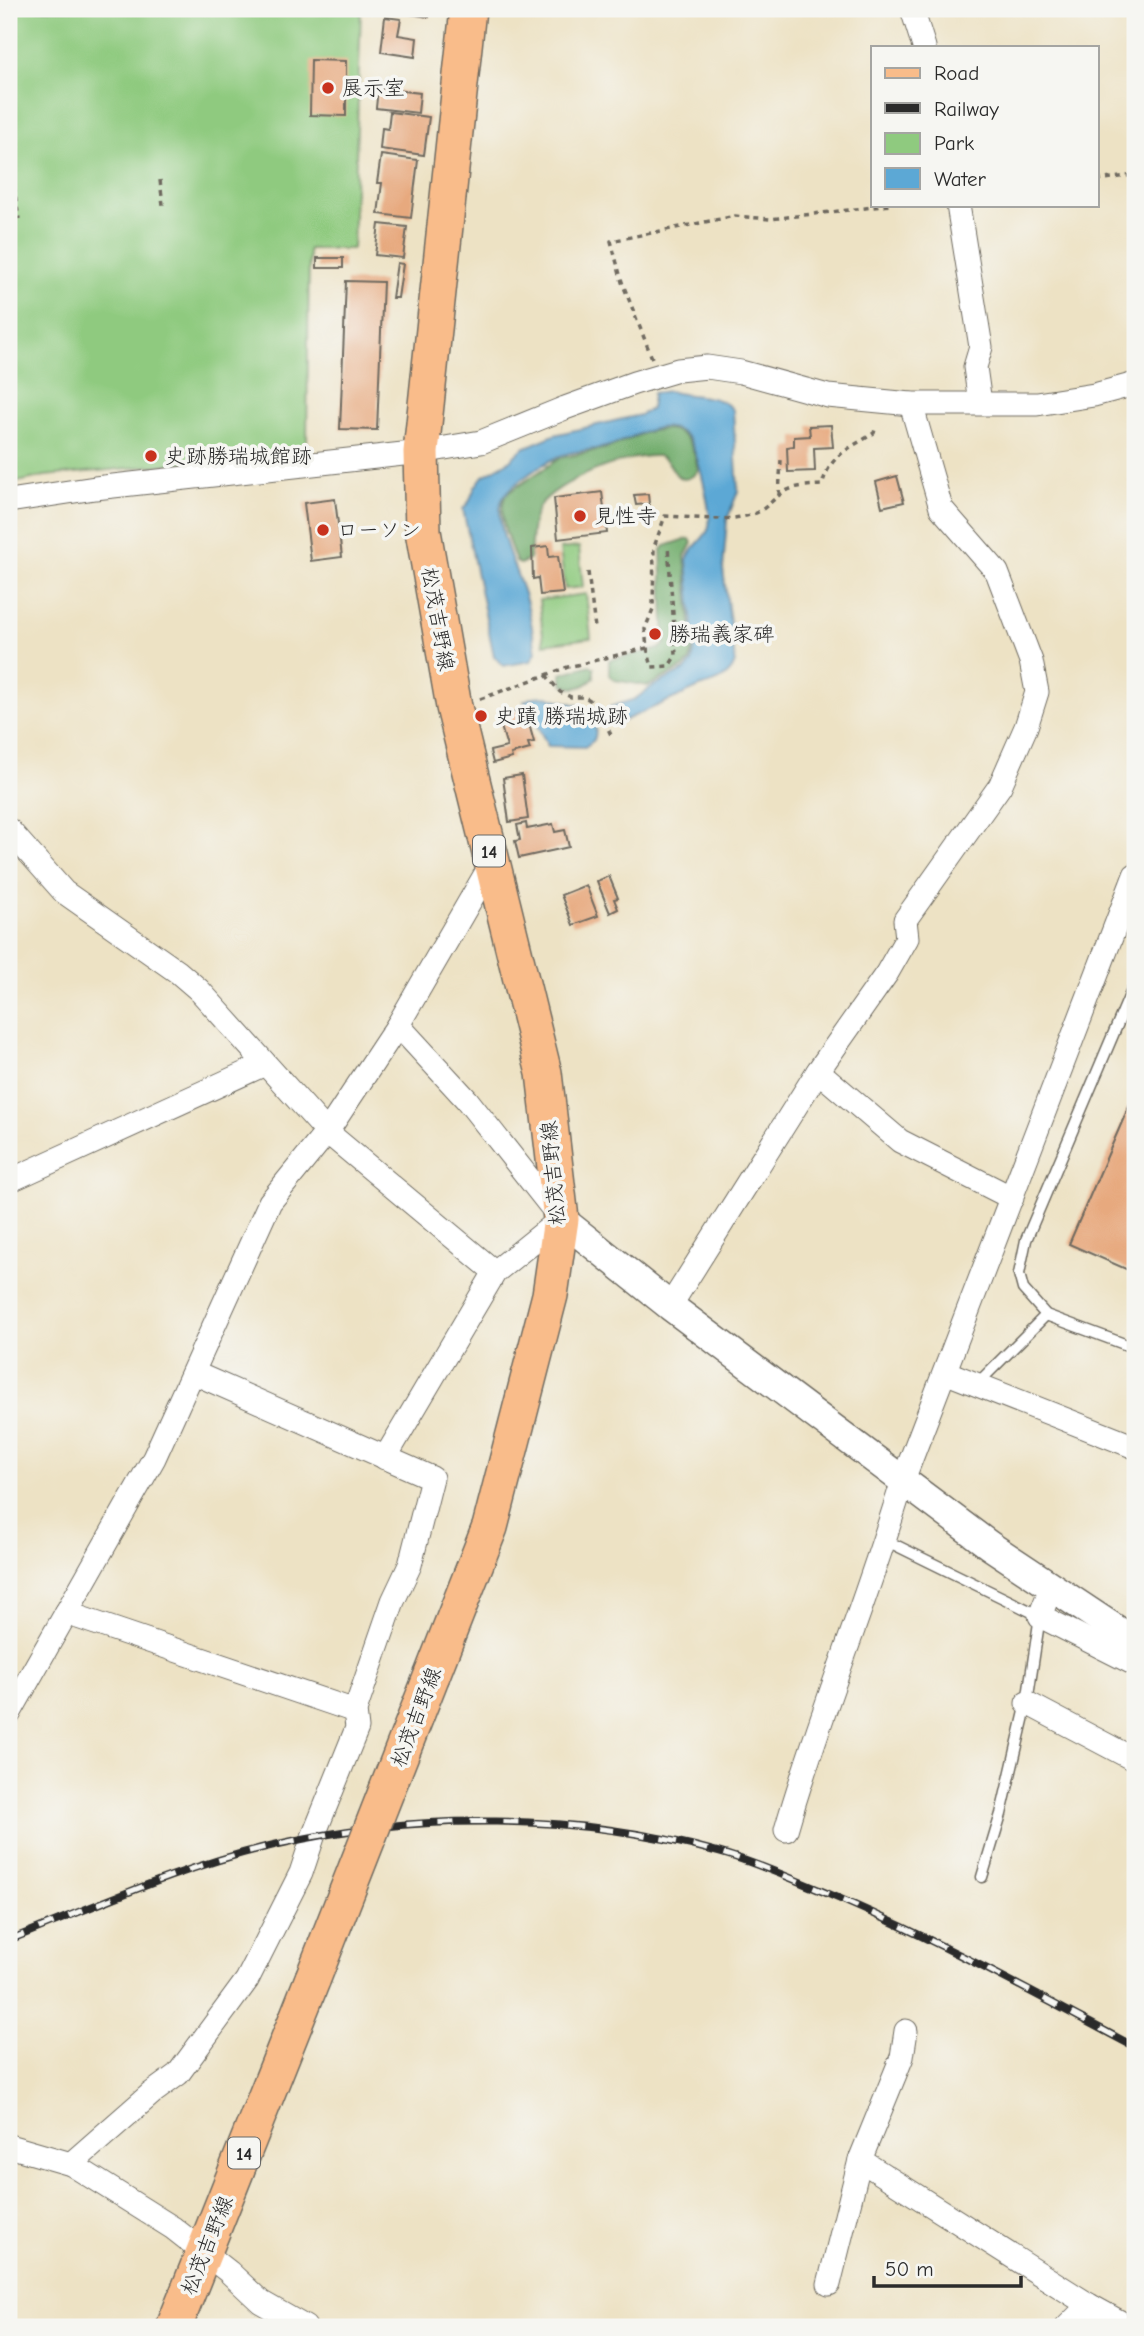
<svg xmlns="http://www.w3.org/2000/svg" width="1144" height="2336" viewBox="0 0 1144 2336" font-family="'Comic Neue','Klee One',sans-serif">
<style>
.green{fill:#8fca7f;stroke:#5d7a55;stroke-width:2}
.forest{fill:#73ae6e;stroke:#4f6c4c;stroke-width:2}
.water{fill:#5ca8d5;stroke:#446a80;stroke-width:2}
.building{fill:#e7a97e}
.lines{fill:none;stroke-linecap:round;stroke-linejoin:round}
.service-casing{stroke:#6f6b61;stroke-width:13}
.minor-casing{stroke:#6f6b61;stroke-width:25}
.tertiary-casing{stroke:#6f6b61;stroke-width:31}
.primary-casing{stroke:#6f6b61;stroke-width:38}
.path{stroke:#6f6b61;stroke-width:3.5;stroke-dasharray:5 5;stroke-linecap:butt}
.service{stroke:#fff;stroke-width:10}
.minor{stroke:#fff;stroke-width:23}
.tertiary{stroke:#fff;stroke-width:28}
.primary{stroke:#f9bc8a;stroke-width:35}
.rail-casing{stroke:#2b2b2b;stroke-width:8}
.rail{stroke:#f6f6f2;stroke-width:5;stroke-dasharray:16;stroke-linecap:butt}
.primary-bridge-casing{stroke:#6f6b61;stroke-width:38;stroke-linecap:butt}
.primary-bridge{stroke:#f9bc8a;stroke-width:35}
.poi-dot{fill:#c8321e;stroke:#f6f6f2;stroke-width:2.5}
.labels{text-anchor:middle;stroke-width:7;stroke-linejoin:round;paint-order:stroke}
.shield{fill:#f6f6f2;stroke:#686867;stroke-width:2}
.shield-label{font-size:19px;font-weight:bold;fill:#2b2b2b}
.poi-label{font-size:21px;fill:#2b2b2b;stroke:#f6f6f2;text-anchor:start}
.street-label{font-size:21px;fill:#2b2b2b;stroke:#f6f6f2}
</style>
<rect width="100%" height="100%" fill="#f6f6f2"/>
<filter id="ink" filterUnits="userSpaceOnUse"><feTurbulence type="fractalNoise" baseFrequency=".0143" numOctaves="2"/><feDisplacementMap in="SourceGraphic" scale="14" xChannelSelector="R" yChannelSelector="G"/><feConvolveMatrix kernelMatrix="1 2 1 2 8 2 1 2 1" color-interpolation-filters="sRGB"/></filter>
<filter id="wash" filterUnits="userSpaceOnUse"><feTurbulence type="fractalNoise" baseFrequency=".00686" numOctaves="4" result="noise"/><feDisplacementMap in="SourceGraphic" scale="28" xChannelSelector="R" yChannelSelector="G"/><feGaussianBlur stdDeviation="1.57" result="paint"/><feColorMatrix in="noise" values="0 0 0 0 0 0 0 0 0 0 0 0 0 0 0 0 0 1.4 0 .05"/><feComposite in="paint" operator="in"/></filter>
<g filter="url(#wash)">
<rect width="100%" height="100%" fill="#ede2c4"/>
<g class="green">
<polygon points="9,9 361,9 353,249 309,249 307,448 246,457 45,476 9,484"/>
<polygon points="579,547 583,587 565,589 560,549"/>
<polygon points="586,594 591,638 544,644 539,600"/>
</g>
<g class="forest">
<path d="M665,429C688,430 695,450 698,471C694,475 690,479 684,479C672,478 672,457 657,456C627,454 555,482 539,507C529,524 533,542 529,560L520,564L516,562C509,541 496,515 506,494L560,458L608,448L646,432Z"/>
<polygon points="686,539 690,539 692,543 685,556 693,648 690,661 684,667 648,686 615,680 609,675 609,660 659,649 665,644 661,551 665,546"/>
<path d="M590,665L594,668V678C585,687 575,692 563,684L561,674Z"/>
</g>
<g class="water">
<path d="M669,391C689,398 718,392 733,410L738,491L727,520L723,569L735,662C731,677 716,683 702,686L616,724L610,718V707L635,699L653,686L685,670L692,662L695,648L687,560C690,547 703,541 708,530C714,516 697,450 688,438C666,413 633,439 609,446C593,451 573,450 557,457C543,464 504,488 501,503C495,530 519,574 526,600C531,617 533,635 536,652L531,661L503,666L494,656L463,509L469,502L475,487L483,476L509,461L523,448L554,435L640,415L651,409L653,393Z"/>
<path d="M547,696C558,701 570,702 580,706C592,712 599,728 594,740L585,747L548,746L524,701L533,697Z"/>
</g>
<g id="blocks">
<g class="building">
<polygon points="380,9 430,9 429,17"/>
<polygon points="385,17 401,19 398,35 417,38 415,57 381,52"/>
<polygon points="311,60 346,61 346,116 310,115"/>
<polygon points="378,88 420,93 418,113 376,108"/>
<polygon points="390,112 429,117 424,155 380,149 382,128 388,129"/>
<polygon points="381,155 418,160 411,218 378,214 382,183 377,183"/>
<polygon points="379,224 407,227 403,258 375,255"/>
<rect x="317" y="258" width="26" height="10"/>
<polygon points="397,263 403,264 398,298 392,298"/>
<polygon points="346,281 383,282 377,430 340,429"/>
<polygon points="831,425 833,447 814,448 815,471 788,472 787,447 794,446 794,437 810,436 809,426"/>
<polygon points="897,476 904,502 882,507 876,482"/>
<polygon points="602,492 607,533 558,539 554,498"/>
<polygon points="648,494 649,504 636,505 634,495"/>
<polygon points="335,499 342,557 311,561 304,503"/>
<polygon points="548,546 549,557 558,556 563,593 540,595 538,578 533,579 532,548"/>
<polygon points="519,710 523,726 529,724 534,742 528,743 530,749 511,754 512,758 493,763 490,751 507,747 498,716"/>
<polygon points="522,775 528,819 509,822 503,778"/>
<polygon points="526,823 527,829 553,824 555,832 565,830 569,847 519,858 515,841 520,840 517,825"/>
<polygon points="609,876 618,898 614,899 618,909 610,913 597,881"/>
<polygon points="586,885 598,916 573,925 561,895"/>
<polygon points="1135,1092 1135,1273 1069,1244"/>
</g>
</g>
</g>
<g filter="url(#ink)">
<use href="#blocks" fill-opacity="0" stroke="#6f6b61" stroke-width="2"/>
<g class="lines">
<defs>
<g id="service">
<polyline points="1135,983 1026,1240 1019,1274 1023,1289 1046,1315 1135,1348"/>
<polyline points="978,1383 1046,1315"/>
<polyline points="885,1540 1040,1616 1027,1703 1001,1814 982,1877"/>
</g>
<g id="minor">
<polyline points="912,9 924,47"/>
<polyline points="958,205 981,347 975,367 980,403"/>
<polyline points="9,501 95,488 421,452 481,442 565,408 634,383 678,370 707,367 741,372 828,396 911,404 1037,404 1094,395 1135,384"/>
<polyline points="9,830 64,892 178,972 199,990 327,1132 495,1272"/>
<polyline points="818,1071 900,1141 1012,1198"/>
<polyline points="9,1181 265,1064"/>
<polyline points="670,1306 818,1071 887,973 907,938 905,920 1000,786 1026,727 1037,692 1031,661 997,572 941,508 911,404"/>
<polyline points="945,1372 1135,1447"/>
<polyline points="385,1458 495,1272 561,1219 467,1100 398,1025"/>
<polyline points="1051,1588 1040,1616 1135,1664"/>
<polyline points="66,1613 355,1711"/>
<polyline points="1027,1703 1135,1760"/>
<polyline points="9,1714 154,1458 270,1202 327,1132 398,1025 492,863"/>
<path d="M786,1830C820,1712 868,1598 903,1480L1135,875"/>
<polyline points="9,2146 71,2164 173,2228 229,2272 261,2302 305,2327"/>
<polyline points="860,2160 1089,2305 1129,2327"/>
<polyline points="71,2164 152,2093 178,2074 247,1980 301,1873 313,1837 357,1728 355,1711 393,1601 410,1565 432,1478 194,1373"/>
<polyline points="829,2284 860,2160 902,2057 906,2031"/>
<polyline points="1067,2327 1089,2305"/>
</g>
<polyline id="tertiary" points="561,1219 670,1306 989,1545 1135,1642"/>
<g id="primary">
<polyline points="432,1675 490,1527 550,1295 561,1219 544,1073 454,707 423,531 421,452 468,9"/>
<polyline points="174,2327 313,1978"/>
</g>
</defs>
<use href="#service" class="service-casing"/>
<use href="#minor" class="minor-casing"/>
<use href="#tertiary" class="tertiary-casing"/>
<use href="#primary" class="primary-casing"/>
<g class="path">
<polyline points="160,180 163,205"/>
<polyline points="1097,180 1135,175"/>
<polyline points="14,187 19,219"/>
<polyline points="652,358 622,282 611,241 735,216 770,219 891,205"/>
<polyline points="779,495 781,460"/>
<polyline points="588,572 595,628"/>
<polyline points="647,648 652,667 669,666 676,655 668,546"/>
<polyline points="546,675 560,692 571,697 585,697 596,704 612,737"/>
<path d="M480,699L568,667L647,648L645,629L653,609L654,547L665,516C692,517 726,523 753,514C766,510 772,499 784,492C796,485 809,486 822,485C831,453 848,450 874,433L876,426"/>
</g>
<use href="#service" class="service"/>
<use href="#minor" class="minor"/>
<use href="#tertiary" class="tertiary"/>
<use href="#primary" class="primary"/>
<defs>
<path id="rail" d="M9,1940C96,1906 183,1866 274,1845C415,1812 578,1813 718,1852C755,1862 790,1878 824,1892C932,1937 1033,1993 1135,2047"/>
</defs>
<use href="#rail" class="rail-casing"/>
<use href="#rail" class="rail"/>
<defs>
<polyline id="primary-bridge" points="313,1978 432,1675"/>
</defs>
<use href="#primary-bridge" class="primary-bridge-casing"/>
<use href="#primary-bridge" class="primary-bridge"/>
</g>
</g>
<g class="poi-dot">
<circle cx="328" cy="88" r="7"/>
<circle cx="151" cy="456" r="7"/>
<circle cx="580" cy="516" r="7"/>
<circle cx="323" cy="530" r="7"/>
<circle cx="655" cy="634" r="7"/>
<circle cx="481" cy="716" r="7"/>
</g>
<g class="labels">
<g class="shield">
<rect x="473" y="835.5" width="32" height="31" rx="5"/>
<rect x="228" y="2137.5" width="32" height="31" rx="5"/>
</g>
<g class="shield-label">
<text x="489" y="858">14</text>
<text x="244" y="2160">14</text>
</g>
<g class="poi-label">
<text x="342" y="95">展示室</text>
<text x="165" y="463">史跡勝瑞城館跡</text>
<text x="594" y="523">見性寺</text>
<text x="337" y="537">ローソン</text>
<text x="669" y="641">勝瑞義家碑</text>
<text x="495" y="723">史蹟 勝瑞城跡</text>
</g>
<g class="street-label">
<text transform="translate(438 619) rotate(80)" y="7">松茂吉野線</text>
<text transform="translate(553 1173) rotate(-95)" y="7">松茂吉野線</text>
<text transform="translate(416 1717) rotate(-69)" y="7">松茂吉野線</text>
<text transform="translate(207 2245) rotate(-68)" y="7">松茂吉野線</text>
</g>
</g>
<rect width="1144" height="2336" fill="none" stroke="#f6f6f2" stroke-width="35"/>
<rect x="871" y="46" width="228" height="161" fill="#f6f6f2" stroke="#a5a5a2" stroke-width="2"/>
<rect x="885" y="68" width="35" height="10" fill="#f9bc8a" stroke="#a5a5a2" stroke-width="2"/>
<text x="934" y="80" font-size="21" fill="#2b2b2b">Road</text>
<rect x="885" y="103" width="35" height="10" fill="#2b2b2b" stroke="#a5a5a2" stroke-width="2"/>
<text x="934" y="116" font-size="21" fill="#2b2b2b">Railway</text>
<rect x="885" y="133" width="35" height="21" fill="#8fca7f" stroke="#a5a5a2" stroke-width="2"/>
<text x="934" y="150" font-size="21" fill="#2b2b2b">Park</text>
<rect x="885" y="168" width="35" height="21" fill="#5ca8d5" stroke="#a5a5a2" stroke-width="2"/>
<text x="934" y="186" font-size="21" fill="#2b2b2b">Water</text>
<path d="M874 2276v10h147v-10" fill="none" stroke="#2b2b2b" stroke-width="3.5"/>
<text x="885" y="2276" font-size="21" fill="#2b2b2b" stroke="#f6f6f2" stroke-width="5" paint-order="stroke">50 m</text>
</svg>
